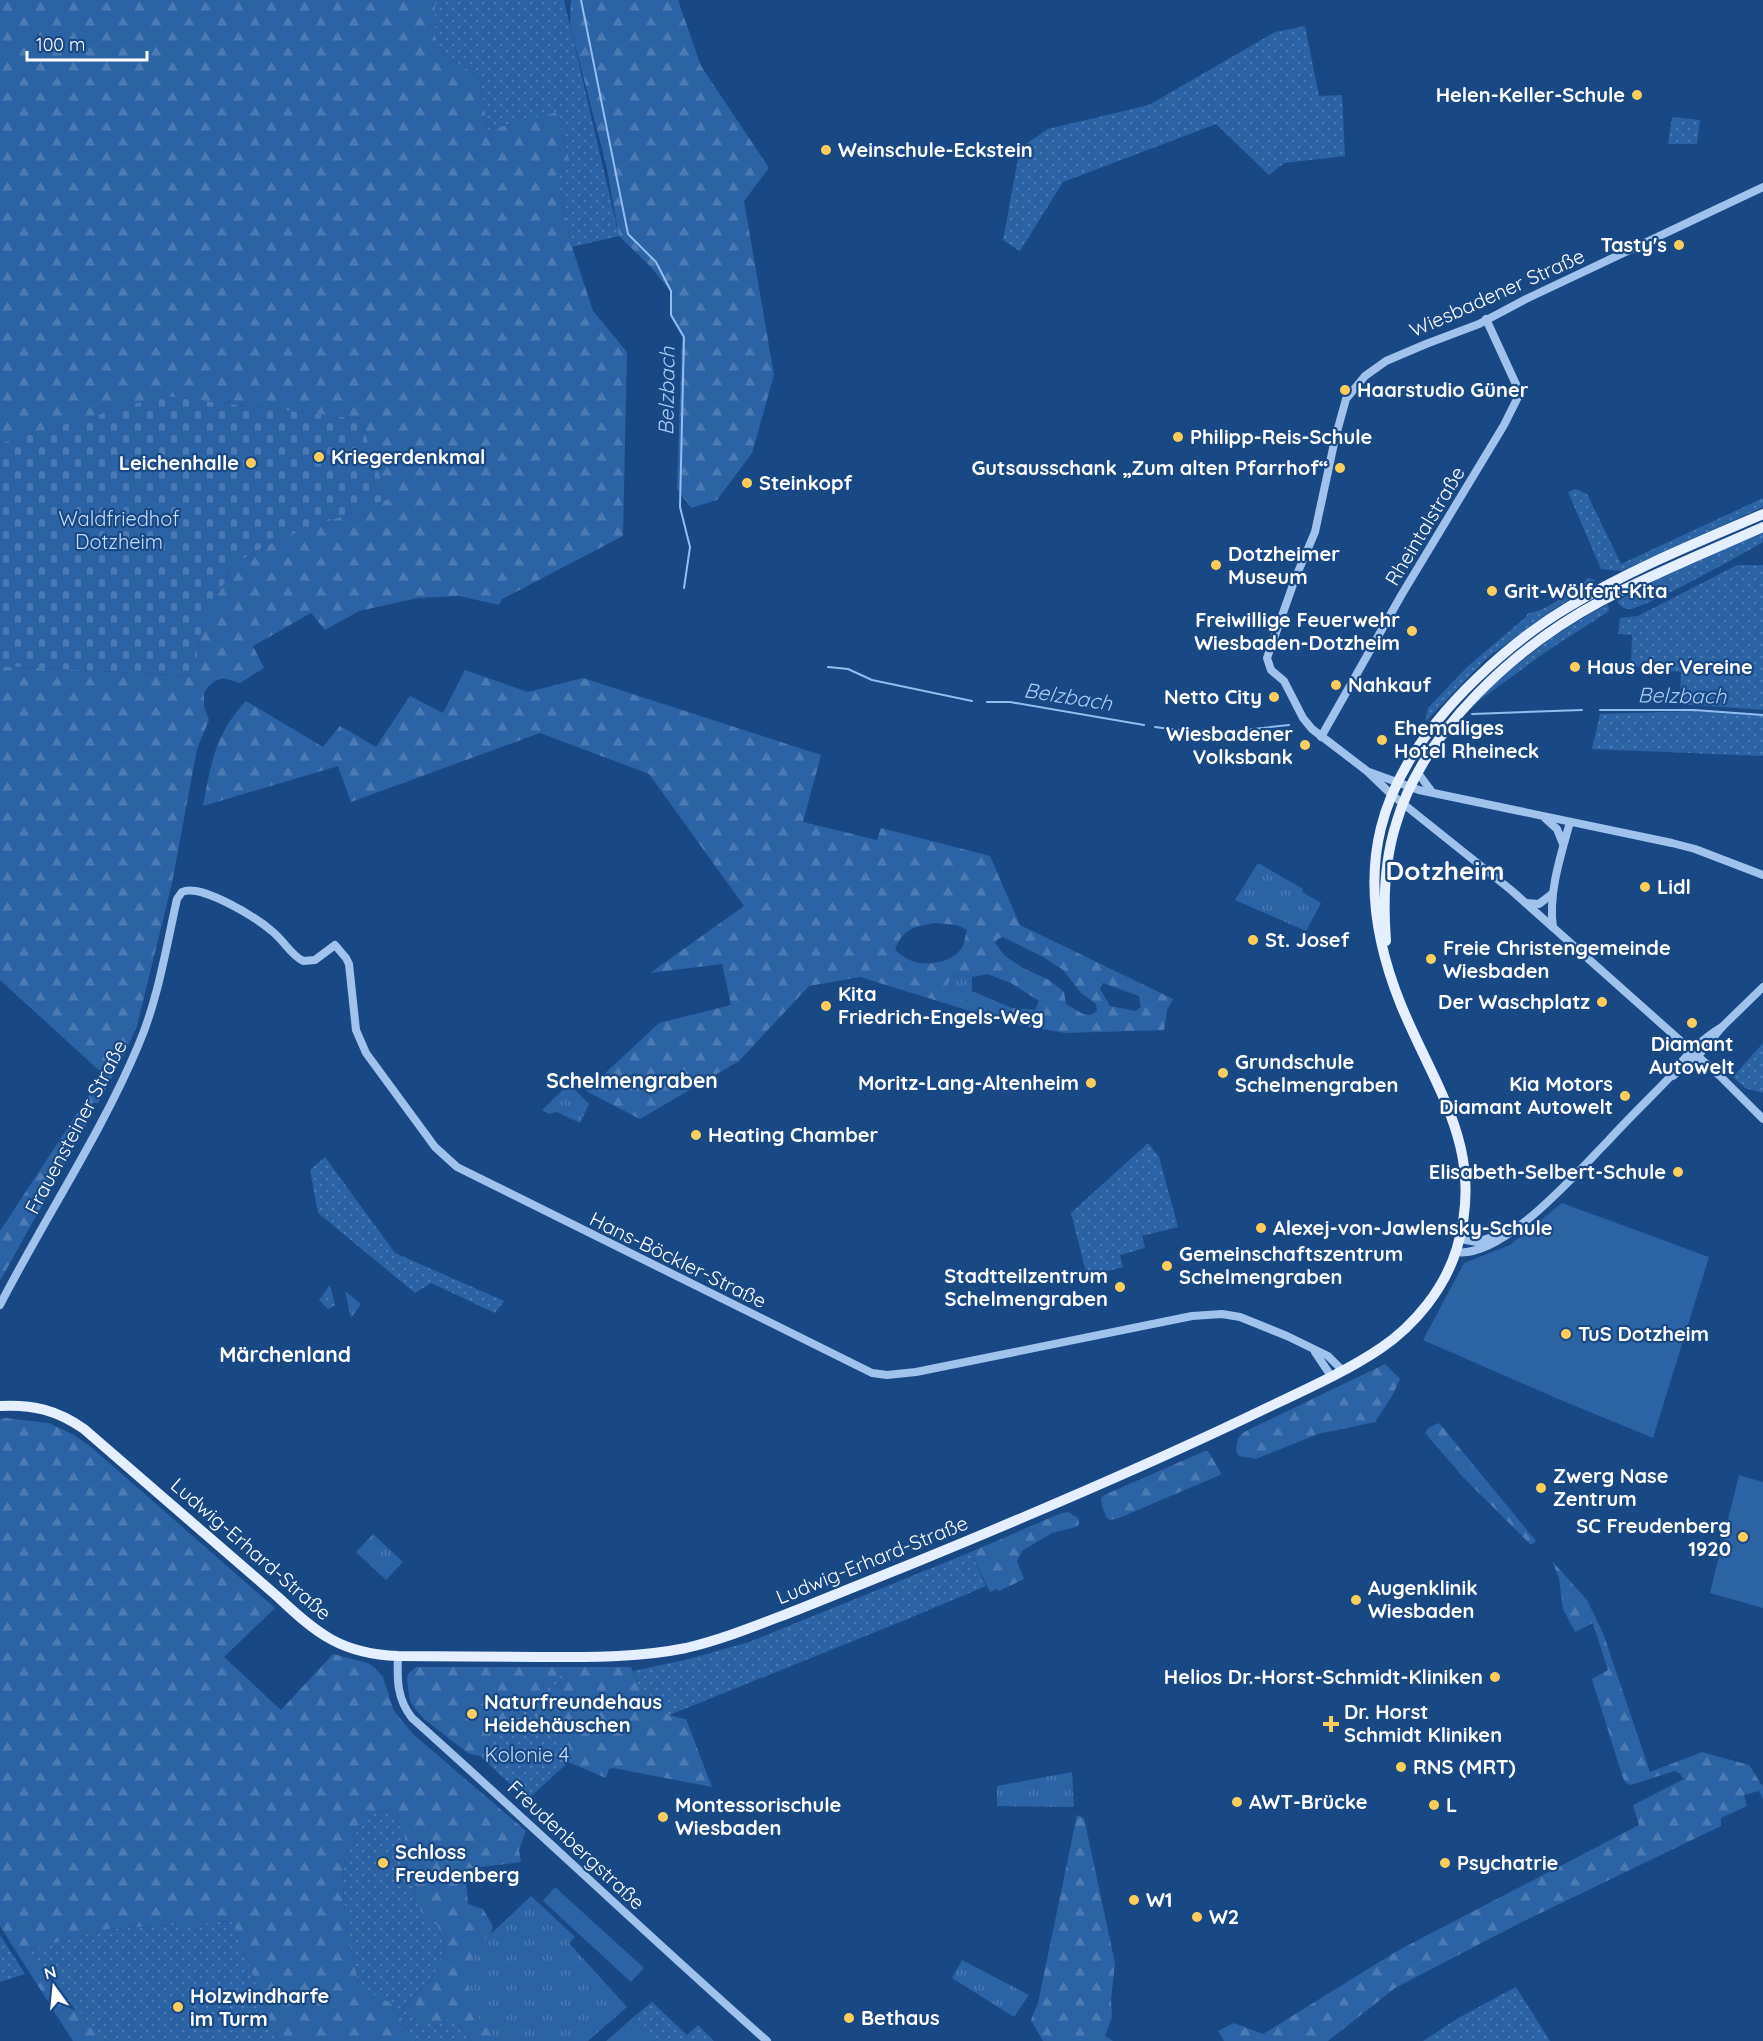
<svg xmlns="http://www.w3.org/2000/svg" width="1763" height="2041" viewBox="0 0 1763 2041" font-family="Quicksand,sans-serif">
<style>
.grass{fill:url(#grass-dots)}
.forest{fill:url(#forest-firs);fill-rule:evenodd}
.cemetery{fill:url(#cemetery-stones)}
.park{fill:url(#park-tufts)}
.pitch{fill:#2c63a4}
.lines{fill:none;stroke-linecap:round;stroke-linejoin:round}
.stream{stroke:#92beef;stroke-width:2}
.minor{stroke:#9fc3ec;stroke-width:8}
.major{stroke:#e4efff;stroke-width:10}
.poi-dot{fill:#ffce5a;stroke:#194985;stroke-width:2}
.labels{text-anchor:middle;stroke-width:4.5;stroke-linejoin:round;paint-order:stroke}
.poi-label{font-size:20px;font-weight:bold;fill:#fff;stroke:#194985;text-anchor:start}
.street-label{font-size:20px;fill:#fff;stroke:#194985}
.park-label{font-size:20px;fill:#c4ddf9;stroke:#194985}
.water-label{font-size:21px;font-style:italic;fill:#aacdf4;stroke:#194985}
.neighbourhood-label{font-size:21px;font-weight:bold;fill:#fff;stroke:#194985}
.district-label{font-size:26px;font-weight:bold;fill:#fff;stroke:#194985}
</style>
<defs>
<pattern id="grass-dots" width="8" height="8" patternUnits="userSpaceOnUse" patternTransform="scale(1.5)"><rect width="8" height="8" fill="#2c63a4"/><path d="M2 2h.1M6 6h.1" fill="none" stroke="#4c7ab2" stroke-width="1.8" stroke-linecap="round"/></pattern>
<pattern id="forest-firs" width="22" height="20" patternUnits="userSpaceOnUse" patternTransform="scale(1.5)"><rect width="22" height="20" fill="#2c63a4"/><path d="M5 1l3.5 6h-7zM16 11l3.5 6h-7z" fill="#4c7ab2"/></pattern>
<pattern id="cemetery-stones" width="16" height="16" patternUnits="userSpaceOnUse" patternTransform="scale(1.5)"><rect width="16" height="16" fill="#2c63a4"/><path d="M2 7V4a2 2 0 0 1 4 0v3zM10 15v-3a2 2 0 0 1 4 0v3z" fill="#4c7ab2"/></pattern>
<pattern id="park-tufts" width="24" height="20" patternUnits="userSpaceOnUse" patternTransform="scale(1.5)"><rect width="24" height="20" fill="#2c63a4"/><path d="M3 7l-1-3M5 7V3M7 7l1-3M15 17l-1-3M17 17v-4M19 17l1-3" fill="none" stroke="#4c7ab2"/></pattern>
</defs>
<rect width="100%" height="100%" fill="#194985"/>
<g class="grass">
<polygon points="435,0 564,0 619,236 572,247 556,172 571,167 557,113 488,130 479,77 435,49"/>
<polygon points="1305,26 1319,96 1342,95 1345,156 1284,163 1269,175 1216,124 1063,182 1020,251 1003,240 1020,148 1048,129 1149,105 1275,32"/>
<polygon points="1672,117 1700,120 1697,144 1668,144"/>
<polygon points="1575,489 1587,494 1621,564 1763,498 1763,507 1621,571 1601,569 1568,492"/>
<path d="M1763,533V542C1744,553 1642,611 1628,609C1623,609 1620,605 1617,601C1664,573 1714,554 1763,533Z"/>
<polygon points="1737,565 1763,565 1763,710 1680,704 1681,672 1631,666 1632,635 1618,634 1620,618 1638,616"/>
<path d="M1589,578L1595,580L1593,585L1551,611L1487,658L1425,722L1428,708L1468,666L1526,617L1528,613C1549,611 1571,590 1589,578Z"/>
<path d="M1608,604L1609,611L1544,653L1472,706C1516,662 1554,633 1608,604Z"/>
<polygon points="1694,711 1763,715 1763,756 1592,749 1600,714"/>
<polygon points="1763,1043 1763,1093 1745,1088 1733,1077"/>
<polygon points="1148,1143 1159,1157 1178,1227 1142,1236 1145,1248 1120,1255 1123,1267 1087,1276 1071,1213"/>
<polygon points="325,1157 395,1253 504,1301 495,1313 431,1283 415,1293 318,1213 310,1170"/>
<polygon points="330,1285 335,1305 328,1309 319,1300"/>
<polygon points="971,1552 986,1586 905,1620 667,1716 642,1696 633,1671 689,1659 749,1642"/>
<polygon points="560,1672 568,1680 576,1755 527,1800 480,1756"/>
<path d="M376,1811L387,1812L404,1831L408,1872L421,1912L436,1922L445,1946L434,1976L406,2004L454,2018L471,2041H416L391,2003L360,1989C351,1953 335,1882 348,1847C353,1833 365,1821 376,1811Z"/>
<polygon points="232,1921 278,2041 106,2041 24,1951 106,1929"/>
<polygon points="0,1935 25,1974 0,1982"/>
<polygon points="1516,1987 1550,2041 1423,2041 1460,2017"/>
<polygon points="652,2002 687,2035 698,2025 714,2041 655,2041 631,2019"/>
</g>
<g class="forest">
<polygon points="0,0 435,0 435,49 479,77 488,130 557,112 571,167 556,172 572,247 593,311 627,352 623,536 502,599 499,605 459,596 418,598 359,611 325,630 311,613 253,646 264,668 240,683 223,678 215,681 208,687 204,693 204,707 209,720 197,749 172,883 137,1026 125,1053 98,1103 92,1103 85,1115 87,1124 0,1281 0,1231 103,1074 0,980 0,666 193,676 203,623 235,563 275,541 388,499 360,419 162,396 0,443"/>
<polygon points="571,0 678,0 701,66 769,168 744,201 774,375 752,453 717,500 691,508 677,489 682,337 670,316 670,291 651,267 619,236 606,164 570,26"/>
<path d="M465,670L528,692L583,678L821,755L803,822L877,840L881,828L990,856L1020,925L1173,999L1167,1010L1164,1030L1065,1033L1009,1023L860,977L809,986L739,1061L640,1119L586,1091L659,1023L731,1005L722,964L650,973L744,906L649,774L540,733L351,802L338,766L203,806C211,763 215,734 246,701L323,747L340,726L376,747L410,696L443,713ZM935,923L957,925L967,930C965,936 965,944 961,949C952,962 927,967 912,961C906,959 900,954 895,950C903,928 914,927 935,923ZM1003,937L1043,957L1063,970L1081,993L1096,1004L1097,1011L1091,1015L1083,1014L1066,1004L1064,992L1049,980L1023,968L1005,956L995,943L998,939ZM952,974L972,977L987,974L1011,983L1039,1001L1035,1010L1012,1008L972,991L967,1002ZM1103,983L1139,996L1141,1007L1135,1011L1110,1006L1100,989Z"/>
<polygon points="1385,1364 1400,1379 1392,1396 1375,1422 1318,1434 1256,1459 1239,1456 1236,1451 1238,1438 1244,1432"/>
<path d="M5,1418L49,1423L74,1435L91,1447L275,1608L224,1657L281,1710L333,1654L368,1663L375,1668L383,1677L394,1711L414,1735L526,1831L519,1850L521,1862L465,1869L468,1904L483,1909L493,1926L483,1959L510,2041H471L454,2018L429,2024L413,2018L406,2004L434,1976L445,1946L436,1922L421,1912L408,1872L404,1831L387,1812L376,1811C365,1821 353,1833 348,1847C335,1883 351,1952 360,1988L391,2003L416,2041H278L232,1921L106,1929L25,1951L106,2041H73L0,1926V1419Z"/>
<polygon points="1439,1423 1536,1541 1531,1545 1464,1478 1425,1433 1428,1428"/>
<polygon points="1205,1451 1208,1451 1221,1473 1220,1475 1119,1518 1110,1520 1107,1518 1102,1507 1101,1498 1104,1495"/>
<polygon points="1068,1512 1078,1518 1079,1524 1076,1527 1052,1533 1022,1551 1017,1561 1024,1579 999,1591 996,1589 990,1592 971,1552 1061,1513"/>
<polygon points="1552,1561 1587,1600 1603,1633 1650,1772 1702,1752 1749,1765 1763,1787 1763,1799 1759,1791 1744,1795 1747,1806 1721,1818 1721,1826 1520,1923 1395,1988 1328,2041 1224,2041 1218,2031 1234,2023 1263,2034 1397,1951 1639,1825 1633,1805 1684,1779 1679,1773 1674,1771 1631,1785 1626,1783 1623,1778 1592,1679 1608,1670 1593,1623 1575,1632 1563,1609 1559,1578"/>
<path d="M416,1667H631C643,1698 649,1713 686,1719L712,1787L613,1768L609,1769L606,1778L568,1762L576,1755L534,1715L568,1680L560,1673L480,1756L469,1754L424,1719L416,1710L410,1701L407,1680L408,1674Z"/>
<polygon points="1077,1815 1084,1818 1115,1963 1111,1999 1112,2017 1105,2036 1113,2041 1043,2041 1031,2020 1038,2003"/>
</g>
<polygon class="cemetery" points="162,396 360,419 388,499 275,541 235,563 203,623 193,676 0,666 0,443"/>
<g class="park">
<polygon points="1258,863 1303,889 1302,892 1321,903 1306,931 1235,900"/>
<polygon points="952,974 972,977 972,991 968,1002 943,995"/>
<polygon points="569,1084 589,1104 580,1123 557,1112 549,1114 542,1110"/>
<polygon points="345,1291 361,1304 351,1318"/>
<polygon points="373,1534 403,1562 386,1580 356,1552"/>
<polygon points="1072,1772 1074,1807 997,1806 997,1786"/>
<polygon points="531,1896 575,1937 569,1943 627,2007 588,2041 498,2041 476,2015 468,1983 470,1962 479,1945"/>
<polygon points="962,1960 1029,1995 1014,2017 952,1978"/>
</g>
<g class="pitch">
<polygon points="1562,1203 1709,1257 1653,1438 1556,1398 1423,1340 1464,1263 1510,1245"/>
<polygon points="1739,1475 1763,1482 1763,1608 1710,1593"/>
<polygon points="555,1887 644,1968 631,1982 543,1901"/>
<polygon points="631,2019 655,2041 606,2041 628,2022"/>
</g>
<g class="lines">
<g class="stream">
<polyline points="581,0 628,234 656,262 671,291 671,315 684,337 680,507 690,547 684,588"/>
<polyline points="828,667 848,669 872,680 972,701"/>
<polyline points="987,702 1010,702 1144,725"/>
<polyline points="1600,710 1694,710 1763,715"/>
<polyline points="1472,714 1582,710"/>
<polyline points="1155,727 1208,734 1289,725"/>
</g>
<g class="minor">
<polyline points="1763,187 1526,299 1479,324 1426,344 1386,361 1365,376 1346,399 1335,439 1315,532 1295,579 1267,658 1271,670 1284,681 1303,718 1312,729 1367,771 1391,794 1511,890 1720,1076 1763,1119"/>
<polyline points="1321,737 1402,594 1504,425 1520,393 1486,319"/>
<polyline points="1369,772 1419,790 1672,843 1695,849 1763,875"/>
<polyline points="1418,773 1432,792"/>
<polyline points="1545,818 1557,829 1563,844"/>
<polyline points="1526,903 1539,904 1552,894"/>
<path d="M1553,927C1548,893 1561,855 1570,822"/>
<polyline points="1673,1076 1698,1056 1722,1027 1763,987"/>
<polyline points="1460,1239 1477,1242 1504,1233"/>
<path d="M1456,1252C1503,1259 1577,1172 1608,1141C1628,1119 1649,1099 1669,1078C1684,1057 1700,1040 1722,1027"/>
<path d="M0,1305C44,1219 101,1134 138,1046C158,1000 166,948 177,899L182,892C201,883 257,918 273,932C284,941 291,955 303,961L315,960L335,945L346,958L349,964L356,1030L366,1053L435,1147L457,1167L872,1373L887,1375L916,1372L1192,1316L1222,1314L1240,1317L1287,1336L1328,1356L1342,1370"/>
<polyline points="1315,1352 1331,1376"/>
<path d="M398,1656C397,1680 397,1699 412,1718C532,1825 647,1935 767,2041"/>
</g>
<g class="major">
<path d="M1386,941C1383,902 1384,862 1396,824C1423,730 1517,646 1601,601C1654,573 1709,551 1763,527"/>
<path d="M0,1406C32,1404 57,1410 84,1429L278,1597C317,1634 342,1654 398,1656C444,1656 491,1657 537,1657C587,1657 637,1658 686,1648C724,1639 760,1624 797,1610C836,1594 876,1578 916,1562C1028,1516 1139,1469 1248,1417C1291,1396 1343,1374 1381,1348C1415,1325 1445,1288 1457,1248C1486,1150 1436,1090 1401,1005C1347,872 1376,775 1477,678C1506,650 1536,626 1570,606C1631,569 1698,542 1763,514"/>
</g>
</g>
<g class="poi-dot">
<circle cx="1637" cy="95" r="6"/>
<circle cx="826" cy="150" r="6"/>
<circle cx="1679" cy="245" r="6"/>
<circle cx="1345" cy="390" r="6"/>
<circle cx="1178" cy="437" r="6"/>
<circle cx="319" cy="457" r="6"/>
<circle cx="251" cy="463" r="6"/>
<circle cx="1340" cy="468" r="6"/>
<circle cx="747" cy="483" r="6"/>
<circle cx="1216" cy="565" r="6"/>
<circle cx="1492" cy="591" r="6"/>
<circle cx="1412" cy="631" r="6"/>
<circle cx="1575" cy="667" r="6"/>
<circle cx="1336" cy="685" r="6"/>
<circle cx="1274" cy="697" r="6"/>
<circle cx="1382" cy="740" r="6"/>
<circle cx="1305" cy="745" r="6"/>
<circle cx="1645" cy="887" r="6"/>
<circle cx="1253" cy="940" r="6"/>
<circle cx="1431" cy="959" r="6"/>
<circle cx="1602" cy="1002" r="6"/>
<circle cx="826" cy="1006" r="6"/>
<circle cx="1692" cy="1023" r="6"/>
<circle cx="1223" cy="1073" r="6"/>
<circle cx="1091" cy="1083" r="6"/>
<circle cx="1625" cy="1096" r="6"/>
<circle cx="696" cy="1135" r="6"/>
<circle cx="1678" cy="1172" r="6"/>
<circle cx="1261" cy="1228" r="6"/>
<circle cx="1167" cy="1266" r="6"/>
<circle cx="1120" cy="1287" r="6"/>
<circle cx="1566" cy="1334" r="6"/>
<circle cx="1541" cy="1488" r="6"/>
<circle cx="1743" cy="1537" r="6"/>
<circle cx="1356" cy="1600" r="6"/>
<circle cx="1495" cy="1677" r="6"/>
<circle cx="472" cy="1714" r="6"/>
<path d="M1328 1715h6v6h6v6h-6v6h-6v-6h-6v-6h6z"/>
<circle cx="1401" cy="1767" r="6"/>
<circle cx="1237" cy="1802" r="6"/>
<circle cx="1434" cy="1805" r="6"/>
<circle cx="663" cy="1817" r="6"/>
<circle cx="383" cy="1863" r="6"/>
<circle cx="1445" cy="1863" r="6"/>
<circle cx="1134" cy="1900" r="6"/>
<circle cx="1197" cy="1917" r="6"/>
<circle cx="178" cy="2007" r="6"/>
<circle cx="849" cy="2018" r="6"/>
</g>
<g class="labels">
<g class="poi-label">
<text x="1625" y="102" text-anchor="end">Helen-Keller-Schule</text>
<text x="838" y="157">Weinschule-Eckstein</text>
<text x="1667" y="252" text-anchor="end">Tasty's</text>
<text x="1357" y="397">Haarstudio Güner</text>
<text x="1190" y="444">Philipp-Reis-Schule</text>
<text x="331" y="464">Kriegerdenkmal</text>
<text x="239" y="470" text-anchor="end">Leichenhalle</text>
<text x="1328" y="475" text-anchor="end">Gutsausschank „Zum alten Pfarrhof“</text>
<text x="759" y="490">Steinkopf</text>
<text x="1228" y="561">Dotzheimer<tspan x="1228" dy="23">Museum</tspan></text>
<text x="1504" y="598">Grit-Wölfert-Kita</text>
<text x="1400" y="627" text-anchor="end">Freiwillige Feuerwehr<tspan x="1400" dy="23">Wiesbaden-Dotzheim</tspan></text>
<text x="1587" y="674">Haus der Vereine</text>
<text x="1348" y="692">Nahkauf</text>
<text x="1262" y="704" text-anchor="end">Netto City</text>
<text x="1394" y="735">Ehemaliges<tspan x="1394" dy="23">Hotel Rheineck</tspan></text>
<text x="1293" y="741" text-anchor="end">Wiesbadener<tspan x="1293" dy="23">Volksbank</tspan></text>
<text x="1657" y="894">Lidl</text>
<text x="1265" y="947">St. Josef</text>
<text x="1443" y="955">Freie Christengemeinde<tspan x="1443" dy="23">Wiesbaden</tspan></text>
<text x="838" y="1001">Kita<tspan x="838" dy="23">Friedrich-Engels-Weg</tspan></text>
<text x="1590" y="1009" text-anchor="end">Der Waschplatz</text>
<text x="1692" y="1051" text-anchor="middle">Diamant<tspan x="1692" dy="23">Autowelt</tspan></text>
<text x="1235" y="1069">Grundschule<tspan x="1235" dy="23">Schelmengraben</tspan></text>
<text x="1079" y="1090" text-anchor="end">Moritz-Lang-Altenheim</text>
<text x="1613" y="1091" text-anchor="end">Kia Motors<tspan x="1613" dy="23">Diamant Autowelt</tspan></text>
<text x="708" y="1142">Heating Chamber</text>
<text x="1666" y="1179" text-anchor="end">Elisabeth-Selbert-Schule</text>
<text x="1273" y="1235">Alexej-von-Jawlensky-Schule</text>
<text x="1179" y="1261">Gemeinschaftszentrum<tspan x="1179" dy="23">Schelmengraben</tspan></text>
<text x="1108" y="1283" text-anchor="end">Stadtteilzentrum<tspan x="1108" dy="23">Schelmengraben</tspan></text>
<text x="1578" y="1341">TuS Dotzheim</text>
<text x="1553" y="1483">Zwerg Nase<tspan x="1553" dy="23">Zentrum</tspan></text>
<text x="1731" y="1533" text-anchor="end">SC Freudenberg<tspan x="1731" dy="23">1920</tspan></text>
<text x="1368" y="1595">Augenklinik<tspan x="1368" dy="23">Wiesbaden</tspan></text>
<text x="1483" y="1684" text-anchor="end">Helios Dr.-Horst-Schmidt-Kliniken</text>
<text x="484" y="1709">Naturfreundehaus<tspan x="484" dy="23">Heidehäuschen</tspan></text>
<text x="1344" y="1719">Dr. Horst<tspan x="1344" dy="23">Schmidt Kliniken</tspan></text>
<text x="1413" y="1774">RNS (MRT)</text>
<text x="1249" y="1809">AWT-Brücke</text>
<text x="675" y="1812">Montessorischule<tspan x="675" dy="23">Wiesbaden</tspan></text>
<text x="1446" y="1812">L</text>
<text x="395" y="1859">Schloss<tspan x="395" dy="23">Freudenberg</tspan></text>
<text x="1457" y="1870">Psychatrie</text>
<text x="1146" y="1907">W1</text>
<text x="1209" y="1924">W2</text>
<text x="190" y="2003">Holzwindharfe<tspan x="190" dy="23">im Turm</tspan></text>
<text x="861" y="2025">Bethaus</text>
</g>
<g class="street-label">
<text transform="translate(1497 293) rotate(-24)" y="7">Wiesbadener Straße</text>
<text transform="translate(1425 526) rotate(-59)" y="7">Rheintalstraße</text>
<text transform="translate(76 1127) rotate(-62)" y="7">Frauensteiner Straße</text>
<text transform="translate(678 1260) rotate(26)" y="7">Hans-Böckler-Straße</text>
<text transform="translate(251 1549) rotate(41)" y="7">Ludwig-Erhard-Straße</text>
<text transform="translate(872 1560) rotate(-22)" y="7">Ludwig-Erhard-Straße</text>
<text transform="translate(576 1845) rotate(43)" y="7">Freudenbergstraße</text>
</g>
<g class="park-label">
<text x="119" y="526">Waldfriedhof<tspan x="119" dy="23">Dotzheim</tspan></text>
<text x="527" y="1762">Kolonie 4</text>
</g>
<g class="water-label">
<text transform="translate(667 391) rotate(-89)" y="7">Belzbach</text>
<text transform="translate(1682 696) rotate(1)" y="7">Belzbach</text>
<text transform="translate(1068 697) rotate(9)" y="7">Belzbach</text>
</g>
<g class="neighbourhood-label">
<text x="632" y="1088">Schelmengraben</text>
<text x="285" y="1362">Märchenland</text>
</g>
<g class="district-label">
<text x="1445" y="880">Dotzheim</text>
</g>
</g>
<g transform="translate(54 1987) rotate(345)" stroke="#194985" stroke-width="4.5" paint-order="stroke">
<path d="M0-4.5L10 22L0 15L-10 22Z" fill="#ffffff"/>
<text y="-9" font-size="16" font-weight="bold" text-anchor="middle" fill="#ffffff">N</text>
</g>
<path d="M27 51v9h120v-9" fill="none" stroke="#ffffff" stroke-width="3"/>
<text x="36" y="51" font-size="18" fill="#ffffff" stroke="#194985" stroke-width="4.5" paint-order="stroke">100 m</text>
</svg>
